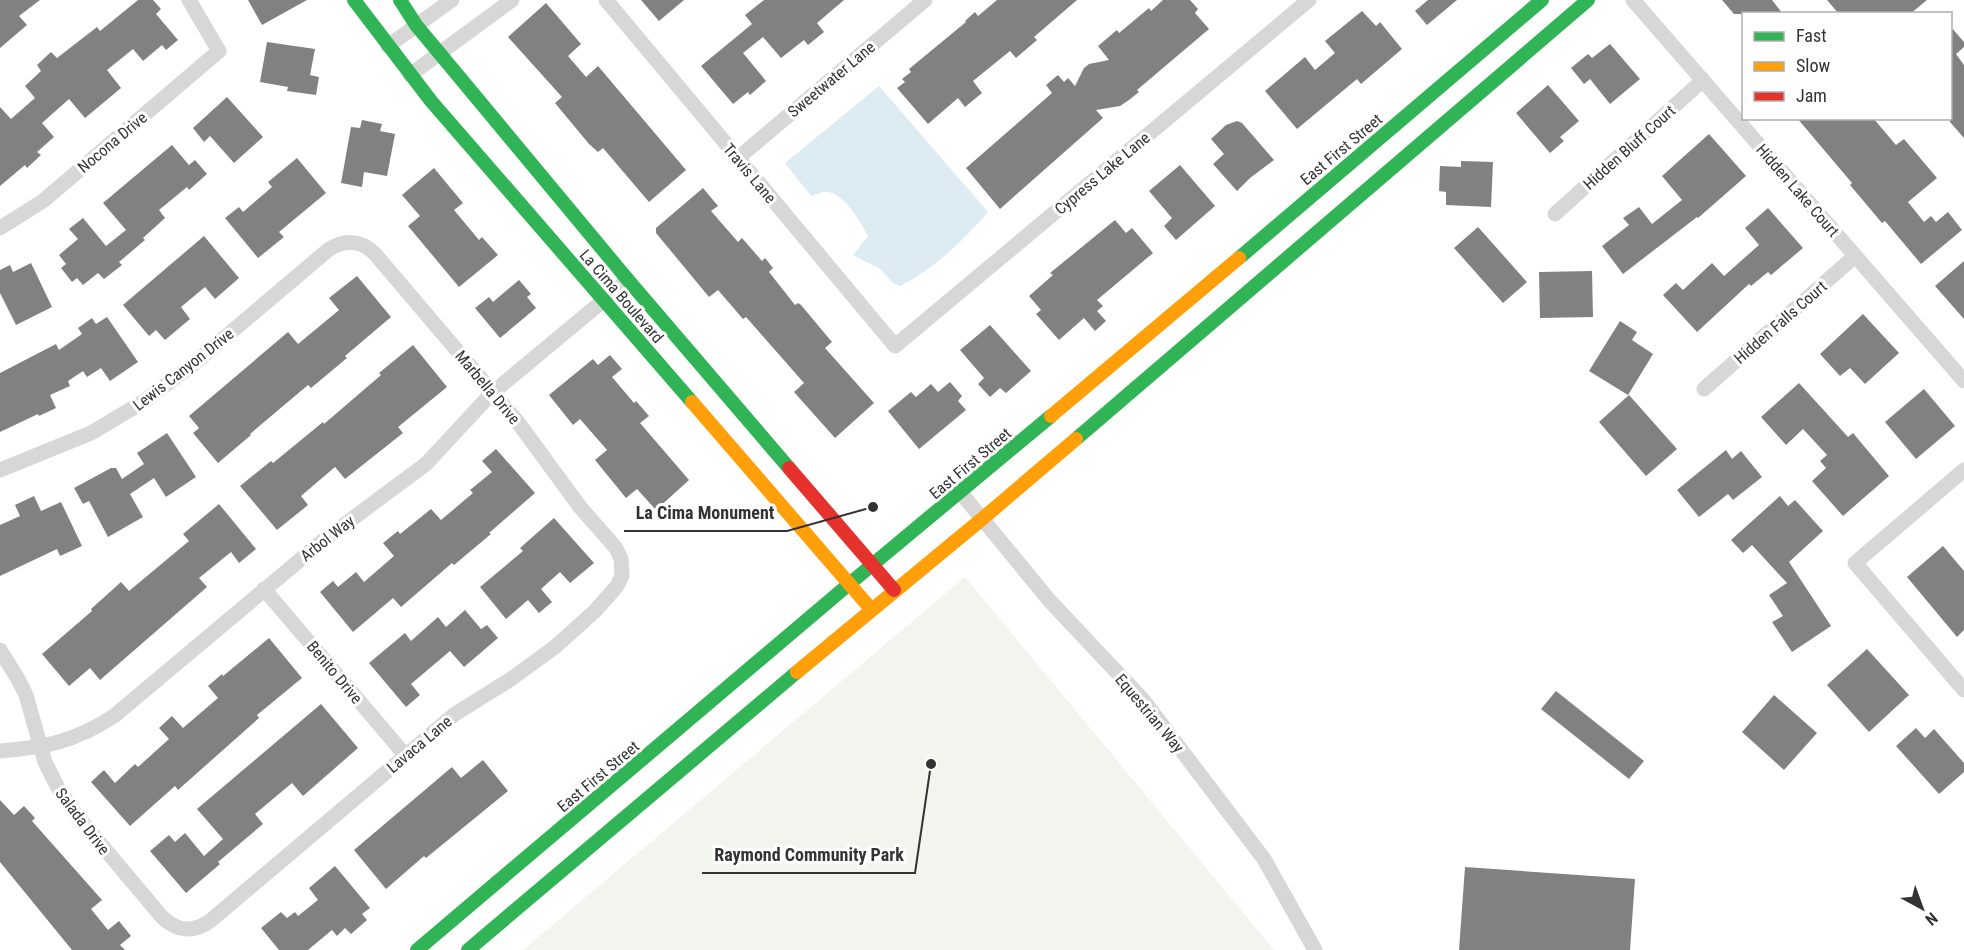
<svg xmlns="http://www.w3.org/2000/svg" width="1964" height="950" viewBox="0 0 1964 950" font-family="'Roboto Condensed',sans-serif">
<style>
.green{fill:#f1f5ed}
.water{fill:#ddebf3}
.building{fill:#818181}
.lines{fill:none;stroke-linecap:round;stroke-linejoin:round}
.street{stroke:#d7d7d7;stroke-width:15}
.fast{stroke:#30b455;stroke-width:14}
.slow{stroke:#ff9f0a;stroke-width:14}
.jam{stroke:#e5322d;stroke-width:14}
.labels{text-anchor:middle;stroke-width:6;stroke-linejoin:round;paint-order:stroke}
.street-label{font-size:16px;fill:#333;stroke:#fff}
.leader{fill:none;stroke:#333;stroke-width:2}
.callout-dot{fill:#333;stroke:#fff;stroke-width:2}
.callout-label{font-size:18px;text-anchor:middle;font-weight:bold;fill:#333;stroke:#fff;stroke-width:6;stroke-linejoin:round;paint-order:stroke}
</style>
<rect width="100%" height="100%" fill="#fff"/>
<polygon class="green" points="965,577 1274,950 523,950"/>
<path class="water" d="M879,86L988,212C963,241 935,268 900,286L893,283L880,269L853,255L868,236C861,222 842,190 825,192C821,192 815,195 811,196L785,163Z"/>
<g class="building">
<polygon points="0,0 40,0 19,16 27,25 0,48"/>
<polygon points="138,0 153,0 161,9 156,14 178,40 166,50 162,45 143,61 133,49 107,70 121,88 85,118 69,99 42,123 54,137 37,152 41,155 27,168 25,165 0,186 0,107 11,119 35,98 25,86 41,71 37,65 51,52 57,58 97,27 100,31"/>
<polygon points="248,0 307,0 262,25"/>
<polygon points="641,0 684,0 659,21"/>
<polygon points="764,0 844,0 817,23 824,32 808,45 804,40 781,58 763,37 743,53 766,81 750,95 748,92 733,104 701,66 752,24 745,15"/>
<polygon points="997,0 1077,0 1034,37 1037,40 1016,58 1010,51 973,81 982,93 965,107 958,98 928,124 897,88 905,82 902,79 911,72 909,69 966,22 965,21 975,12 978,16"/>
<polygon points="1163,0 1190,0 1198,9 1195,13 1209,29 1137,90 1139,92 1129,100 1120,106 1096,110 1103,118 1000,209 966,168 1052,93 1046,85 1058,75 1064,82 1068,78 1075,86 1084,68 1089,64 1109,60 1098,46 1117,30 1119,33 1149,8 1151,11"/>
<polygon points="1428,0 1457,0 1427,25 1415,11"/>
<polygon points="1722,0 1772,0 1783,14 1734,14"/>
<polygon points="1827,0 1927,0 1910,14 1839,14"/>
<polygon points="546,3 581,44 568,56 586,77 598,66 686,170 649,202 603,148 598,152 589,144 555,103 562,97 508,37"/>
<polygon points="1362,11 1376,26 1380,22 1402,49 1361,84 1357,79 1297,129 1265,91 1305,57 1315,70 1335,53 1325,41"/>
<polygon points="1950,26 1964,42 1964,47 1956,54 1964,65 1964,138 1950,122"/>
<polygon points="267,42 315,49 310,75 319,77 316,95 287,91 288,87 260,82"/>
<polygon points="1610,44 1640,79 1610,104 1590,79 1584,84 1571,68 1588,54 1592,58"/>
<polygon points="1548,85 1579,121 1560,137 1564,141 1550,153 1516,113"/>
<polygon points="227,97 263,137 234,163 210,136 204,142 193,128"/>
<polygon points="1797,118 1873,118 1896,145 1904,139 1937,178 1908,202 1924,222 1931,216 1936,222 1948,212 1962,230 1921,264 1885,221 1882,223 1850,185 1852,183"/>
<polygon points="362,120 382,124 380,131 395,134 387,176 364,172 362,187 341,183 351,127 360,128"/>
<polygon points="1237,121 1242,123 1274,160 1250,178 1237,191 1213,164 1224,154 1211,139 1226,125"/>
<polygon points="1709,134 1746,176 1698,218 1697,217 1623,274 1602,246 1629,225 1623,218 1639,207 1652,224 1682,200 1662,176"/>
<polygon points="172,145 189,165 195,160 207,174 189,190 187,187 159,210 165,218 143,238 145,240 119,262 122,265 104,279 98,273 83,285 77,278 72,282 61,268 66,264 59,255 78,239 69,229 83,218 106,246 126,230 103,203"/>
<polygon points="297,158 326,193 279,232 284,237 258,258 225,218 239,207 243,212 272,187 268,182"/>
<polygon points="1461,161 1493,162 1491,207 1446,205 1446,192 1439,191 1440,166 1461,167"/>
<polygon points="1180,165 1215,206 1176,240 1164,226 1172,218 1149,191"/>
<polygon points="434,168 463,203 454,210 479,240 482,237 498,255 459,287 408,226 420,216 402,195"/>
<polygon points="703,188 718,206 711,211 738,242 742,238 762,261 765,258 773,268 769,272 795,305 798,303 801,305 832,342 825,348 874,403 835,438 794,392 804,383 746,317 743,319 718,290 709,297 656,233 656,228"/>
<polygon points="1768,208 1803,248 1771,275 1768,272 1751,286 1749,284 1697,332 1663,295 1676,283 1683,290 1712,263 1724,276 1759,245 1745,228"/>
<polygon points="1115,220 1126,233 1132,228 1153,253 1097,300 1103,306 1097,311 1106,321 1095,331 1084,318 1059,340 1036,314 1041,310 1029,296 1053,275 1050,273"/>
<polygon points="1478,227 1527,282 1503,303 1454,248"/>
<polygon points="204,236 239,278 215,299 205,287 181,307 190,319 165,340 156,330 149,336 123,305"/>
<polygon points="1964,261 1964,319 1935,286"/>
<polygon points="31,263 52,307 16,325 0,293 0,270 10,265 13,272"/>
<polygon points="1592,271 1593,317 1540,318 1539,272"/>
<polygon points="357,276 391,317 345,356 347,358 311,388 308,385 250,434 251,435 218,463 193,433 199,428 189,416 288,332 298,344 333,315 339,310 329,298"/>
<polygon points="519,280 531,294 527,297 536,308 500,338 475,308 489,297 493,302"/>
<polygon points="1863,314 1899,353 1865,384 1850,368 1840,376 1820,354"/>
<polygon points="107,317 138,362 110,381 101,368 87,377 83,371 68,381 70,386 50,395 56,408 39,416 38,414 0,432 0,373 56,344 59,350 82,334 78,328 92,318 96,324"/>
<polygon points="1620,321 1637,332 1632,340 1653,354 1628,395 1589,371"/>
<polygon points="990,325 1031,371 1006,393 1000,388 990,397 978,384 984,378 960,350"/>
<polygon points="413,345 447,387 398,427 403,433 345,479 335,467 301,496 308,505 277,530 240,486 271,461 273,463 323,422 324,424 381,375 379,373"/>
<polygon points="610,355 622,369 612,377 634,403 636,401 649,416 640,423 689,480 656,510 637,489 626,498 595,460 607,450 580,419 573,425 549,395 593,359 598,365"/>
<polygon points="950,382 962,396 958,401 966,410 919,449 888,411 911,392 916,397 931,384 938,392"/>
<polygon points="1799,383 1848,437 1853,433 1889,476 1843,516 1812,481 1826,468 1820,461 1827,455 1803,429 1786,445 1761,417"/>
<polygon points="1924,389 1955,426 1916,459 1885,422"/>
<polygon points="1629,395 1677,449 1646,476 1599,422"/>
<polygon points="167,433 196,477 166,497 154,478 130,494 143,517 108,537 89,501 83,504 74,488 111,468 116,468 122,479 144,464 137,453"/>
<polygon points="496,449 535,493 489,533 491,534 454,565 452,563 401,607 393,598 353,632 320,592 333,581 338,587 356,572 364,582 394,556 383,543 398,531 400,534 431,509 441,520 473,493 470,490 492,472 482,461"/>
<polygon points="1726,450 1732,459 1741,451 1762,477 1733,500 1728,494 1699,517 1677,490"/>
<polygon points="34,496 41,511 61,502 82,546 60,556 57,549 0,576 0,525 20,516 15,505"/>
<polygon points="1780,496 1788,506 1795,500 1823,531 1789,562 1831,626 1792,652 1772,622 1783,616 1769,595 1787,583 1752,545 1743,553 1731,540"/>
<polygon points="219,504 256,549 239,563 231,552 199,578 207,587 100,680 90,668 69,686 42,654 92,611 91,609 121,582 129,591 189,541 183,534"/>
<polygon points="554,518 594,563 570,583 560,572 541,589 552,602 539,613 528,600 506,619 480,587 523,551 520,548"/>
<polygon points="1943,546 1964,571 1964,630 1957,637 1907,577"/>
<polygon points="465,610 481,629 487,625 498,638 464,667 450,651 411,684 420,695 406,707 369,663 405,633 411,641 438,617 446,627"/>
<polygon points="269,638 302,678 257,715 259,718 178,790 175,786 130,826 91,782 104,770 115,783 135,764 138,767 169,739 159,728 172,716 183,728 218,698 208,686 222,674 223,676"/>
<polygon points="1867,649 1909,695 1869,732 1827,685"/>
<polygon points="1556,691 1644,761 1629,779 1541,709"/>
<polygon points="1774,695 1817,733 1784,770 1742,732"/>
<polygon points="321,704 358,748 303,796 292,783 255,814 263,824 218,862 220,864 186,893 150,851 169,835 175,842 185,833 204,856 223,839 197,809"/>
<polygon points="1916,728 1925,738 1934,729 1964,763 1964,772 1939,794 1896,746"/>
<polygon points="483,760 508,791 426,858 424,856 386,889 354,850 452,767 461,778"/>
<polygon points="0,800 14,815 24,806 35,818 32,821 102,900 91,909 108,930 119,921 131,936 120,945 125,950 72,950 0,862"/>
<polygon points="335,866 370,908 362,914 367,920 351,934 345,928 337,936 332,930 308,950 279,950 261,928 281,912 287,918 295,912 298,916 318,900 309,888"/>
<polygon points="1465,867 1635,879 1630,950 1459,950"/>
</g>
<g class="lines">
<g class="street">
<polyline points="606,0 895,346 1309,0"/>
<polyline points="1633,0 1964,381"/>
<polyline points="388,46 452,0"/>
<polyline points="410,75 512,0"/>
<polyline points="738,158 925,0"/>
<polyline points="1555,214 1703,80"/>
<polyline points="0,228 43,201 219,51 189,0"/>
<polyline points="1704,389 1855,256"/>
<path d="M0,470L91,433L143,402L191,366L328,250C344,239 362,240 375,254L517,421L580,507L616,548L621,559L622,576L617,586L595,611L555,647L511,679L455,714L210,921C193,933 176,931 162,917L77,816L59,790L45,762L26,695L18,679L0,650"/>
<polyline points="1964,470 1855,563 1964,690"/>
<polyline points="961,493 1049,600 1144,701 1264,859 1315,950"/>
<polyline points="264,589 405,755"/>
<path d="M0,751C46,747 74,742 114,716L325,539L426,464L491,394L628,280"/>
</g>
<g class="fast">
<polyline points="354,0 431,101 692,402"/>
<polyline points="400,0 416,25 628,280 789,468"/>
<polyline points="1239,258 1542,0"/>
<polyline points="1076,439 1588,0"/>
<polyline points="417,950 848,585 1051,416"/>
<polyline points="468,950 797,672"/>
</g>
<g class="slow">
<polyline points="692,402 871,609"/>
<polyline points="1051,416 1239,258"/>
<polyline points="797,672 982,519 1076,439"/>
</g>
<polyline class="jam" points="789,468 894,590"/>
</g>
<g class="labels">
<g class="street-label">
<text transform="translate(831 79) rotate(-40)" y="6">Sweetwater Lane</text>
<text transform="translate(112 142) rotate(-40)" y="6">Nocona Drive</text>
<text transform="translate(1629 147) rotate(-42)" y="6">Hidden Bluff Court</text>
<text transform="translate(1341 149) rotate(-40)" y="6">East First Street</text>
<text transform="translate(750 173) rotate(50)" y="6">Travis Lane</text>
<text transform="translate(1102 173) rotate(-40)" y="6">Cypress Lake Lane</text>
<text transform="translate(1798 190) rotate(49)" y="6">Hidden Lake Court</text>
<text transform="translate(622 296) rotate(49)" y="6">La Cima Boulevard</text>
<text transform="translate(1780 322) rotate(-41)" y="6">Hidden Falls Court</text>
<text transform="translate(183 369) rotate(-38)" y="6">Lewis Canyon Drive</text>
<text transform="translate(488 387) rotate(50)" y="6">Marbella Drive</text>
<text transform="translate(970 463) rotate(-40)" y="6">East First Street</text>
<text transform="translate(327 538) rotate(-38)" y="6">Arbol Way</text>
<text transform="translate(335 672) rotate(50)" y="6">Benito Drive</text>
<text transform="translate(1150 713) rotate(50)" y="6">Equestrian Way</text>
<text transform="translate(419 744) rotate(-40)" y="6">Lavaca Lane</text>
<text transform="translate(598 776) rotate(-40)" y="6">East First Street</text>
<text transform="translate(83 821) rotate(53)" y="6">Salada Drive</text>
</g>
</g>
<path class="leader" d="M873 507L787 531H624M931 764L915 873H702"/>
<g class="callout-dot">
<circle cx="873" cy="507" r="6"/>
<circle cx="931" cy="764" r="6"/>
</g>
<g class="callout-label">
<text x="705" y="519">La Cima Monument</text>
<text x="809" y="861">Raymond Community Park</text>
</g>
<rect x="1742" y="12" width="210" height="108" fill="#ffffff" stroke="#adadad" stroke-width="1.5"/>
<rect x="1754" y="32" width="30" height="9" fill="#30b455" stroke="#adadad" stroke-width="1.5"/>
<text x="1796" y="42" font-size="18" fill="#333333">Fast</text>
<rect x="1754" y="62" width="30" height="9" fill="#ff9f0a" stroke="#adadad" stroke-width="1.5"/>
<text x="1796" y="72" font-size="18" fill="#333333">Slow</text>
<rect x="1754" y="92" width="30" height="9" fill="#e5322d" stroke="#adadad" stroke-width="1.5"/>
<text x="1796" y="102" font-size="18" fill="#333333">Jam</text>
<g transform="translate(1922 908) rotate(139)" stroke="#ffffff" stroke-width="4.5" paint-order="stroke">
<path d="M0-4.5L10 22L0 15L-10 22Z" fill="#333333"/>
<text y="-9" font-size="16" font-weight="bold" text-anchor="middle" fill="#333333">N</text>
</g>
</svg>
